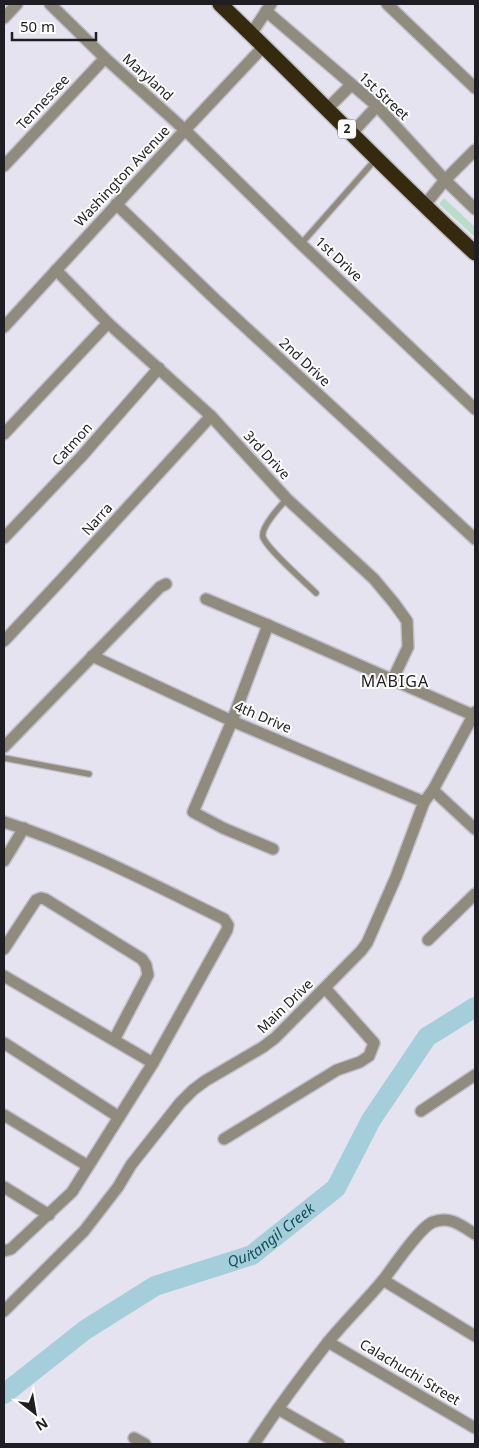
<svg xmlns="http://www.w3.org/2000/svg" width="479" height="1448" viewBox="0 0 479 1448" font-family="'Noto Sans',sans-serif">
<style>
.green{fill:#baddc9}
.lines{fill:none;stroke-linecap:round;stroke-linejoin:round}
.river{stroke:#a4ced9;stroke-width:20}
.lane-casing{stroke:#c1c0cb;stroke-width:8}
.street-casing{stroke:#c1c0cb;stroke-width:14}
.highway-casing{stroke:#c1c0cb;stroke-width:18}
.lane{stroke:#908b7d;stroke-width:5.5}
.street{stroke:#908b7d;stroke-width:11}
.highway{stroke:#352a0d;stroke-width:15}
.labels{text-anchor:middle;stroke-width:4;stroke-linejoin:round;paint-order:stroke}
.shield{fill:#fff;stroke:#626265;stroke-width:1}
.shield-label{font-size:12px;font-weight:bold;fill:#1e1e23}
.street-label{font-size:14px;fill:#1e1e23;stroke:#fff}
.water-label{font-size:15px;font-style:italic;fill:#134e5a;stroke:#fff}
.quarter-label{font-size:16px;letter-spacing:1px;fill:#1e1e23;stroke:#fff}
</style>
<rect width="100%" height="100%" fill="#e5e3f0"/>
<polygon class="green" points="444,198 475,227 475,237 439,204"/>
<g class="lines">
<path class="river" id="s1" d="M4,1394L85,1330L155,1286L252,1255L336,1188L371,1120L427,1037L475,1007"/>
<defs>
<g id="lane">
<polyline points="301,244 375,160"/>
<path d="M287,499C281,505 260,528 263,537C266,548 306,583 316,593"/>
<polyline points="4,758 89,774"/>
</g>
<g id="street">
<polyline points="50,4 105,58 185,130 301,244 475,409"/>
<polyline points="387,4 475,88"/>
<polyline points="266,11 377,106 445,180 475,209"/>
<polyline points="4,18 17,4"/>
<polyline points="251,34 271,4"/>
<polyline points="327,109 351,85"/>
<polyline points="352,133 377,106"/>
<polyline points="4,166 105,58"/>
<polyline points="116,204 216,300 475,539"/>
<polyline points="424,206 445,180 475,150"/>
<polyline points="56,270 108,323 211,416 287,499 374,579 394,603 407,621 408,647 392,681"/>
<polyline points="4,327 185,130 264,46"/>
<polyline points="4,434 108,323"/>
<polyline points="4,538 81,457 159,368"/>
<polyline points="206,599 268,625 475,716"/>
<polyline points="268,625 232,721 193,812 223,828 273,849"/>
<polyline points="4,641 63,578 211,416"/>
<polyline points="92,656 232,721 424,802"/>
<polyline points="4,747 160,587 166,584"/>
<polyline points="433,790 475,829"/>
<path d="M4,822C80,846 152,884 224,919L228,925L227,930L153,1063L72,1192L11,1249L4,1251"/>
<polyline points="4,861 24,828"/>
<polyline points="428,940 475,894"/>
<polyline points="4,949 36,900 41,898 45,899 142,959 146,965 148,975 114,1040"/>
<polyline points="4,976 153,1063"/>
<polyline points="4,1043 119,1117"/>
<polyline points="421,1111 475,1075"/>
<polyline points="4,1115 88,1166"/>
<polyline points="224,1139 337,1070 360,1062 369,1056 374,1043 325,988"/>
<polyline points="4,1187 49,1215"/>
<polyline points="383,1280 475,1336"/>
<polyline points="4,1311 84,1231 118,1187 131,1165 180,1103 193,1090 205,1081 263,1047 275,1038 361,951 367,943 396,877 424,802 433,790 475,712"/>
<polyline points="328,1342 475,1428"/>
<polyline points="278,1409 339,1444"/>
<polyline points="134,1438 145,1444"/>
<path d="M254,1444C277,1409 302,1375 328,1342C346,1320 366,1301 384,1279C394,1266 420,1227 433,1222C451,1216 460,1225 475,1234"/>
</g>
<path id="highway" d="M220,4C306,86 388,173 475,253"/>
</defs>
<use href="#lane" class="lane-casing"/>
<use href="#street" class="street-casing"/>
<use href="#highway" class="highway-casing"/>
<use href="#lane" class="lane"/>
<use href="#street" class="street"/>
<use href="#highway" class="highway"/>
</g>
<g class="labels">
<rect class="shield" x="338" y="119.5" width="18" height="19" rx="4"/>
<g class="shield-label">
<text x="347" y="133">2</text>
</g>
<g class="street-label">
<text transform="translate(148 77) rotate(42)" y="5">Maryland</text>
<text transform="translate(384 96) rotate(43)" y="5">1st Street</text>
<text transform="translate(43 102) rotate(-47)" y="5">Tennessee</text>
<text transform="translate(122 176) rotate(-47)" y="5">Washington Avenue</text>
<text transform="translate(339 259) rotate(43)" y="5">1st Drive</text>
<text transform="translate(305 362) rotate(43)" y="5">2nd Drive</text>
<text transform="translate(72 444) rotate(-48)" y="5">Catmon</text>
<text transform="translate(267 455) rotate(47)" y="5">3rd Drive</text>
<text transform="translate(97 519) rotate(-48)" y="5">Narra</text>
<text transform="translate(263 717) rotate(23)" y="5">4th Drive</text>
<text transform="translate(285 1006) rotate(-44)" y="5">Main Drive</text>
<text transform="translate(410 1372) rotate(31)" y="5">Calachuchi Street</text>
</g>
<g class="water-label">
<text dy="5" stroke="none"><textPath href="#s1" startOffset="314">Quitangil Creek</textPath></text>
</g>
<g class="quarter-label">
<text x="395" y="687">MABIGA</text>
</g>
</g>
<rect width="479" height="1448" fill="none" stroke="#1e1e23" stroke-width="10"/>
<g transform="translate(35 1413) rotate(149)" stroke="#ffffff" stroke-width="4" paint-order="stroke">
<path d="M0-4L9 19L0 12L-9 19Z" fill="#1e1e23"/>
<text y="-8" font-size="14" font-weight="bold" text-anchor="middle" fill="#1e1e23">N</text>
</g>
<path d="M12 32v8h84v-8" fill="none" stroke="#1e1e23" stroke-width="2.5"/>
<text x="20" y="32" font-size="15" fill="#1e1e23" stroke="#ffffff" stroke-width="4" paint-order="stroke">50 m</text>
</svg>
